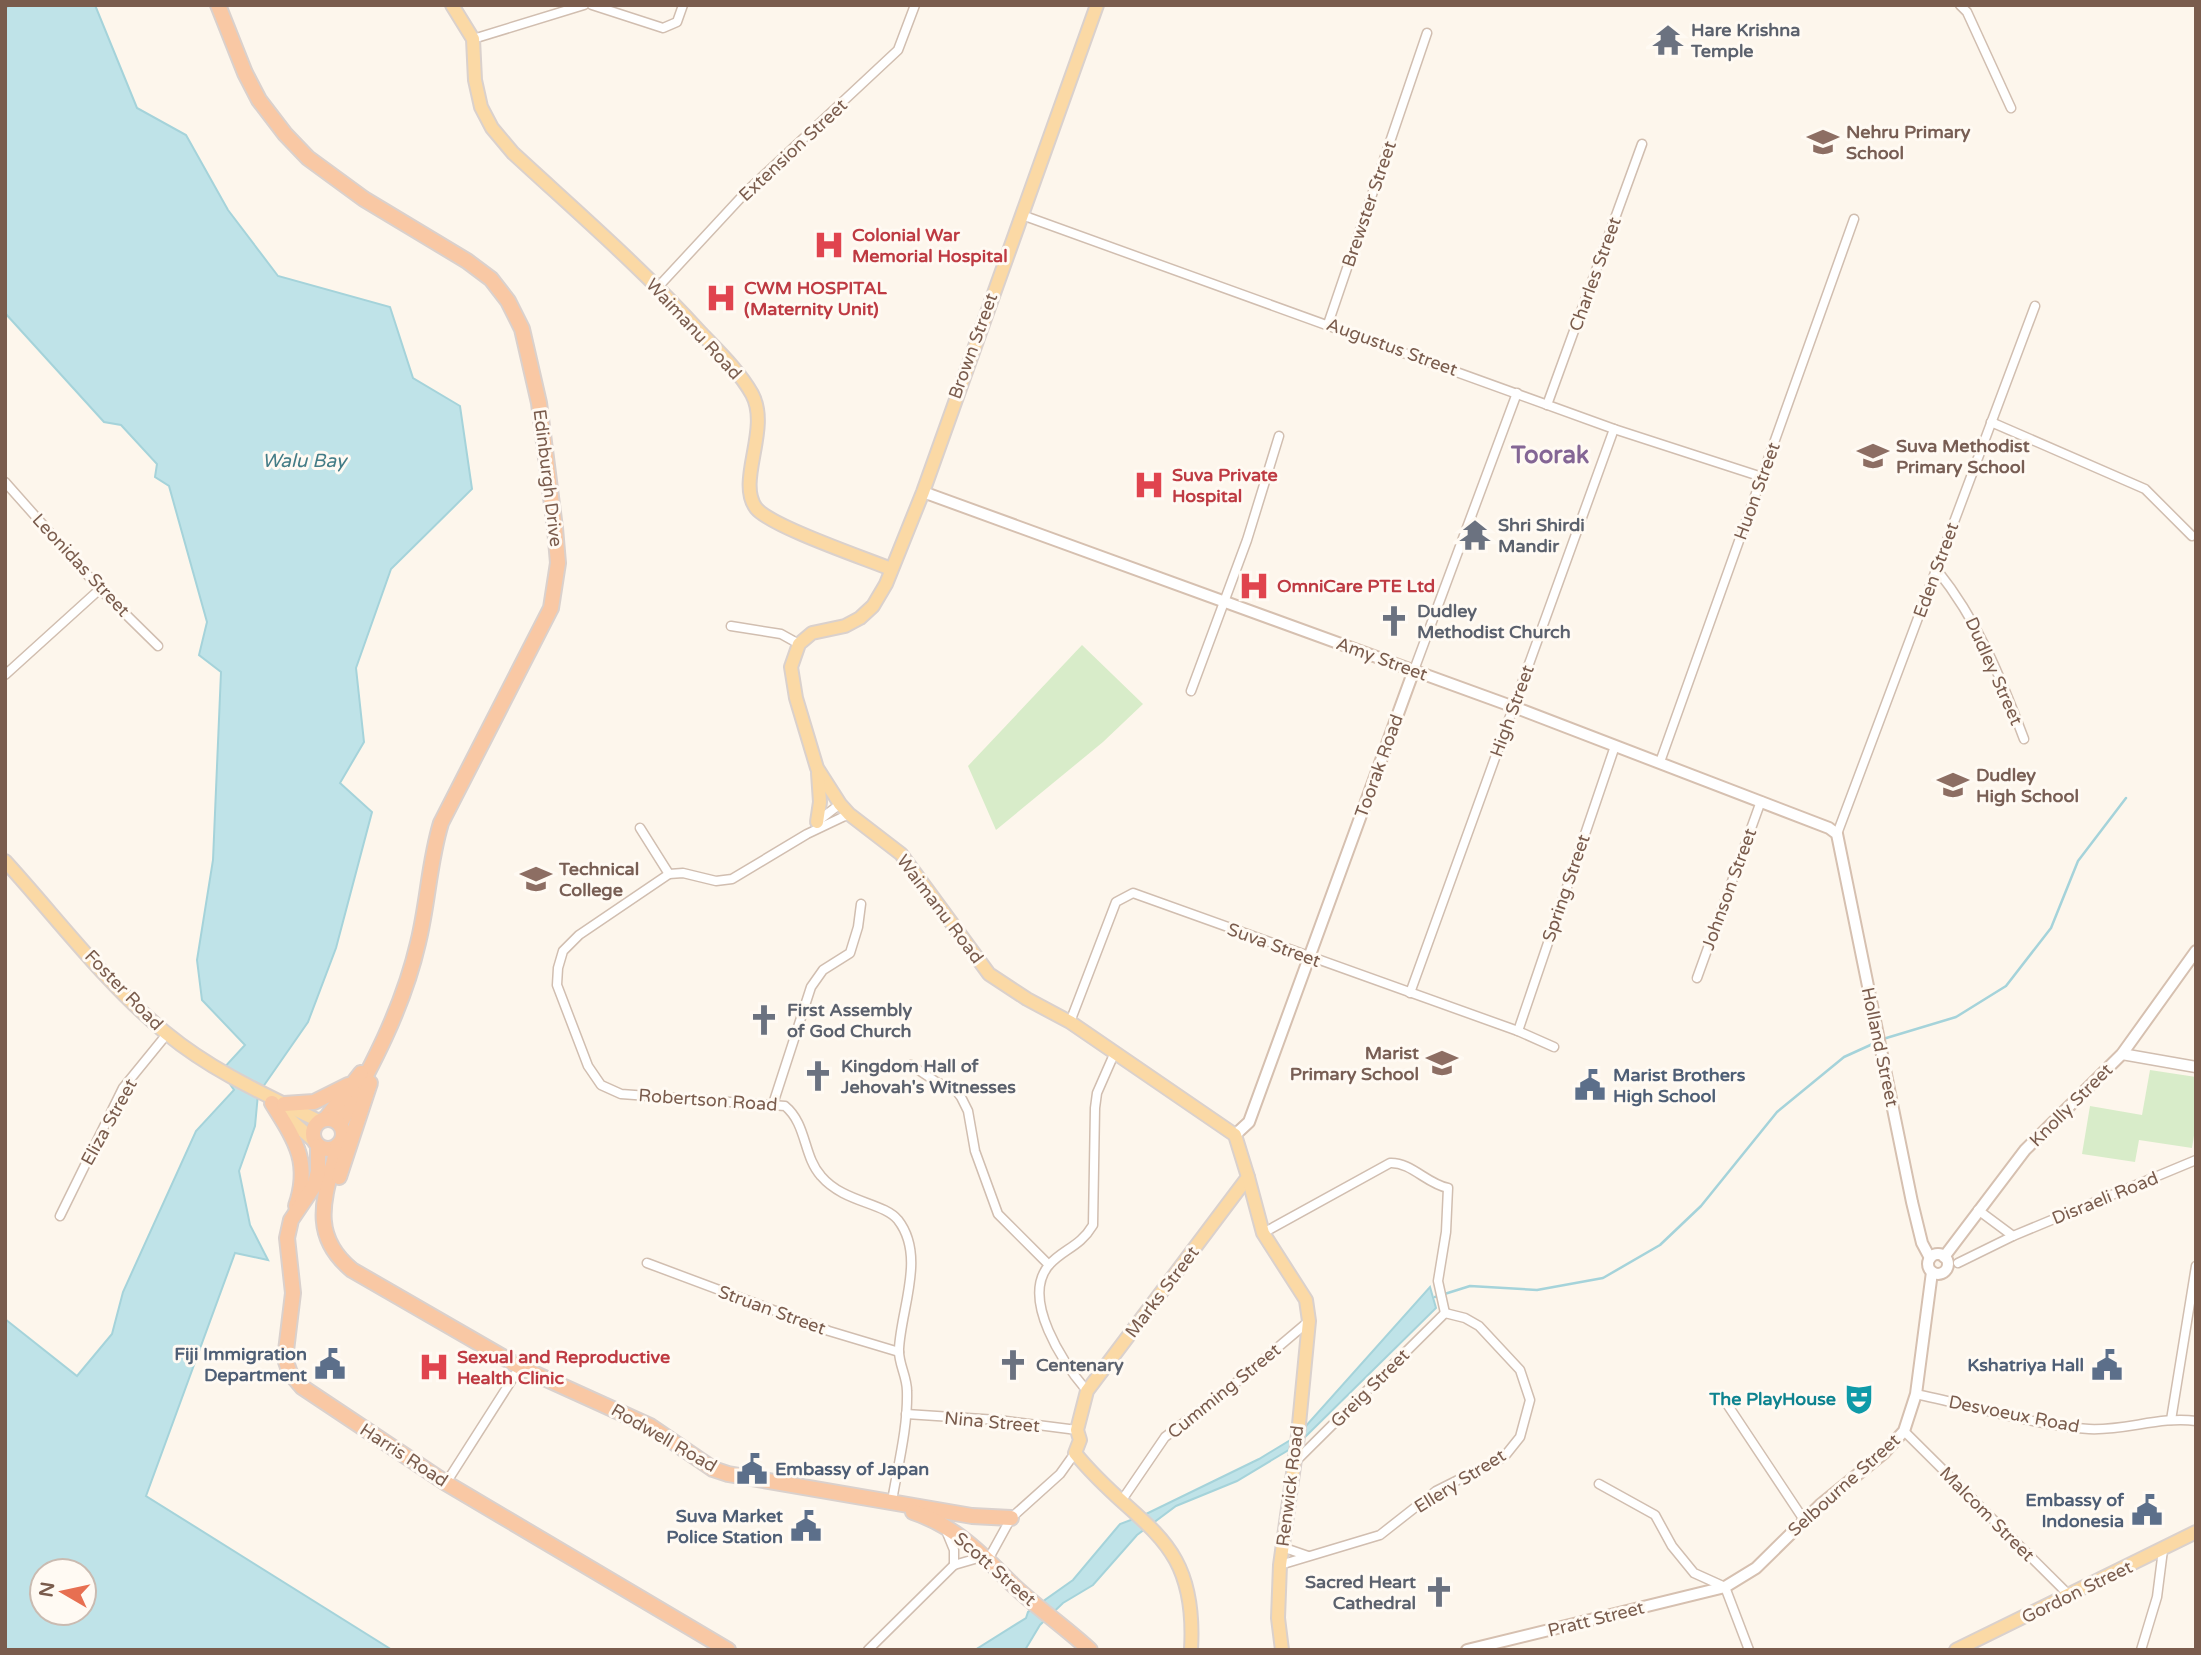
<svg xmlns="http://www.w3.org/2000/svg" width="2201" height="1655" viewBox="0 0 2201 1655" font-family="'Varela Round',sans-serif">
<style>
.green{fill:#d8ecc9}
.water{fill:#bfe3e8;stroke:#a5d3da;stroke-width:2;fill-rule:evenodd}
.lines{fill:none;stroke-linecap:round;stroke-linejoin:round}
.stream{stroke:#a5d3da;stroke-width:2.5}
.minor-casing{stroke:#d1beb0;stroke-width:11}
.tertiary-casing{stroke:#d1beb0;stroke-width:13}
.secondary-casing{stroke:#d6c0b0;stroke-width:14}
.primary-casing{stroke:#dad1cd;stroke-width:16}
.trunk-casing{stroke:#dad1cd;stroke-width:18}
.minor{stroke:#fff;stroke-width:8}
.tertiary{stroke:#fff;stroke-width:10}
.secondary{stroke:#fff;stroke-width:10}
.primary{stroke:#fbd9a5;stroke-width:12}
.trunk{stroke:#f9c8a4;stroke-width:14}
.labels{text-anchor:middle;stroke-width:6;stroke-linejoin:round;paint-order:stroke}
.worship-label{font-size:18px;font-weight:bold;fill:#5b616d;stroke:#fffaf3;text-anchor:start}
.education-label{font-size:18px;font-weight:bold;fill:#785e54;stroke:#fffaf3;text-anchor:start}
.street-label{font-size:18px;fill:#7a5c4d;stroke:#fffaf3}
.health-label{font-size:18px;font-weight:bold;fill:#be3a42;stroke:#fffaf3;text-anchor:start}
.service-label{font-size:18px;font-weight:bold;fill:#4e5e75;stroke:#fffaf3;text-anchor:end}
.culture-label{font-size:18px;font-weight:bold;fill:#0d838f;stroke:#fffaf3;text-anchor:end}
.water-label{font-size:19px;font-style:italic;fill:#437c86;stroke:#fffaf3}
.district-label{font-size:24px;font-weight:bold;fill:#846695;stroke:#fffaf3}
</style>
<rect width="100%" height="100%" fill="#fdf6ec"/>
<g class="green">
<polygon points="1082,645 1143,704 1103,742 996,830 968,766"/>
<polygon points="2150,1070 2196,1077 2196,1123 2192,1148 2139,1140 2135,1162 2082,1154 2090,1106 2142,1115"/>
</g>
<g class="water">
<path d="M9,5H95L137,108L186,135L228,210L278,276L390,307L413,378L460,406L472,489L391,569L356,668L364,742L340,783L372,812L336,948L308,1022L258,1094L255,1126L239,1171L250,1225L268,1260L235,1253L146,1496L392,1650H5V1319L77,1376L112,1334L123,1292L196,1131L234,1090L221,1071L245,1045L202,1000L197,960L213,860L221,672L199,655L207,622L169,486L155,477L157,464L121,425L104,422L5,313V9ZM42,1571H84V1613H42Z"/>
<polygon points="1430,1287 1436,1308 1297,1445 1237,1481 1176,1506 1137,1535 1093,1585 1063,1603 1040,1625 1025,1650 975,1650 1026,1618 1028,1612 1073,1580 1120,1524 1144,1515 1259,1459 1297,1436"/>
</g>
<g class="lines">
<g class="stream">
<polyline points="1883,1039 1956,1017 2006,986 2051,928 2078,861 2126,798"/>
<polyline points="1435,1297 1470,1286 1537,1290 1603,1278 1660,1245 1701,1206 1777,1112 1844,1057 1877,1042"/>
</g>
<defs>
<g id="minor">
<polyline points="592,5 663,28 677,22 683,5"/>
<polyline points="1960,5 1967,12 2011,108"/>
<polyline points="473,39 584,5"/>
<polyline points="1022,215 1614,429 1762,477"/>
<polyline points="658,287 747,191 898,50 915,5"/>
<polyline points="1328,324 1427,33"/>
<polyline points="1547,405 1642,144"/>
<polyline points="1991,422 2145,489 2192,536"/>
<polyline points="5,482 100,589 158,646"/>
<path d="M1937,570C1978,621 2001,678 2024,739"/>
<polyline points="731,626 781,634 799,644"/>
<polyline points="1414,670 1517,393"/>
<polyline points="5,675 100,589"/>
<polyline points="1191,691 1247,540 1279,436"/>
<polyline points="1660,762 1854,219"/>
<path d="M849,814L807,834L732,879L716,881L683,873L669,874L579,935L563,951L558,968L557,985L588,1066L601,1085L621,1094L785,1106C807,1124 803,1156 821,1176C844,1203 883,1202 898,1220C926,1256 901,1308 899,1349C898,1363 907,1376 907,1391C908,1427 898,1465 892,1501"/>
<polyline points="818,821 840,804"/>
<polyline points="640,828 669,874"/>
<polyline points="1837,834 2035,306"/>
<polyline points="1697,978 1761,801"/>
<polyline points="1410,993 1614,429"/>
<polyline points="1070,1022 1116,902 1133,893 1518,1031 1554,1047"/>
<polyline points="1518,1031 1615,746"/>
<polyline points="911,1065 938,1083 955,1089 961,1097 968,1111 975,1151 998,1214 1049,1265"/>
<polyline points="773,1104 811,987 823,970 850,953 858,927 861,904"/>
<polyline points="1978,1210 2013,1236 2196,1160"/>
<polyline points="60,1216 123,1088 167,1034"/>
<path d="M1263,1233L1390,1163C1411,1162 1427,1184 1448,1188L1446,1232L1438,1281L1445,1313"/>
<polyline points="647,1263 829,1331 899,1352"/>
<polyline points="1958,1263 2013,1236"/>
<path d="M1087,1391C1064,1364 1020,1299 1049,1265C1063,1249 1080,1247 1093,1225L1095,1108L1097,1093L1115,1052"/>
<path d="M1916,1394C1968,1405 2037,1426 2089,1429C2125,1431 2160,1416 2196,1421"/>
<polyline points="1723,1398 1804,1520"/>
<polyline points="906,1414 998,1420 1077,1430"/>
<polyline points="2171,1420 2196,1266"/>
<polyline points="1904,1431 2070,1596"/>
<polyline points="1296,1461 1445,1313"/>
<polyline points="446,1483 520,1367"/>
<polyline points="1599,1484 1655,1515 1672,1546 1694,1573 1725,1587 1749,1650"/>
<polyline points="1122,1500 1165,1437 1225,1392 1309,1321"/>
<polyline points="945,1528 954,1550 954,1565"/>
<polyline points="1282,1547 1308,1556"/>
<polyline points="989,1558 1011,1518 1060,1474 1075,1453"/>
<polyline points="1280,1565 1380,1535 1436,1491 1504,1457 1520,1437 1530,1400 1520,1370 1479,1326 1465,1318 1445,1313"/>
<polyline points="868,1650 954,1565 985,1556"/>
<polyline points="2141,1650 2157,1597 2163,1550"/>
</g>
<polyline id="tertiary" points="2122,1054 2196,1067"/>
<g id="secondary">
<polyline points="923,492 1514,707 1829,828 1837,834 1912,1202 1922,1243 1930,1258"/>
<polyline points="1235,1135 1249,1122 1414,670"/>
<circle cx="1938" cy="1264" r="10"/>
<polyline points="1944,1257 2025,1150 2122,1054 2196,951"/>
<polyline points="1467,1650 1725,1587 1756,1568 1820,1505 1884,1453 1904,1431 1916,1394 1932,1272"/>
</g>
<g id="primary">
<path d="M452,5L473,39L475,80L481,107L492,128L513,153C577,212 643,269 701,333C719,352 739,371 752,394C771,429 736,481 756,508C770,526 864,558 891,569"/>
<path d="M1097,5L923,492L886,584L873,606L860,618L845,626L812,633L799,644L791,667L796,698L817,768L840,804L849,814L901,854L989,974L1027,999L1070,1022L1235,1135L1248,1177L1087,1391L1077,1430L1080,1440L1075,1453C1136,1529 1198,1533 1191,1650"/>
<polyline points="817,822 820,802 818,773"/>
<path d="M5,861C57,918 106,984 166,1033C212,1071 266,1095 319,1121"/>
<polyline points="276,1107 313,1140"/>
<polyline points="1248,1177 1263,1233 1306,1300 1309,1321 1297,1445 1280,1565 1278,1618 1282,1650"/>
<polyline points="1956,1650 2196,1532"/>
</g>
<g id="trunk">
<path d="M218,5L245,73L259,100L285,134L308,158L364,199L467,261L491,279L508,301L522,329L539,403L555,528L558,563L551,608L441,823C429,862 428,903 418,943C403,1008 372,1066 340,1124"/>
<path d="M272,1103C295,1140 311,1162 296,1206"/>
<polyline points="284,1104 314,1102 348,1085"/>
<polyline points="326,1118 361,1073"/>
<circle cx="328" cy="1134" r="15"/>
<path d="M338,1145C326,1194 307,1233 352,1270L520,1367L650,1426L713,1469L728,1474L972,1516L1011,1518"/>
<polyline points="318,1146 318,1172 314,1186 291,1220 287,1238 293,1293 285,1359 290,1373 302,1387 446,1483 728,1650"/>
<polyline points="339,1177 370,1083"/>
<path d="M913,1512C955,1526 982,1554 1012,1584C1036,1607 1065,1627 1090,1650"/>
</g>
</defs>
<use href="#minor" class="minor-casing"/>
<use href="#tertiary" class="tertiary-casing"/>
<use href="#secondary" class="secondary-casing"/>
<use href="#primary" class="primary-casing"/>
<use href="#trunk" class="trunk-casing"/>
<use href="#minor" class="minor"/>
<use href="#tertiary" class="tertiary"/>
<use href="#secondary" class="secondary"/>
<use href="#primary" class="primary"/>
<use href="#trunk" class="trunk"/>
</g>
<defs>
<symbol id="temple-bare" viewBox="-9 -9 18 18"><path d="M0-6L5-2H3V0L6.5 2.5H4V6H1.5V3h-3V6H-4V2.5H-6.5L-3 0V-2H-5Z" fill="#6b7280" stroke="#fffaf3" stroke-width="2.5" paint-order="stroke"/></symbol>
<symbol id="school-bare" viewBox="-9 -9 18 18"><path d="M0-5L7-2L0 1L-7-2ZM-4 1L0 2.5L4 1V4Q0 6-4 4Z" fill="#8d6e63" stroke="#fffaf3" stroke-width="2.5" paint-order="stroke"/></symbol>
<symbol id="hospital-bare" viewBox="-9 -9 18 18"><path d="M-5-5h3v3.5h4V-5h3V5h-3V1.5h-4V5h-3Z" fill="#e0444e" stroke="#fffaf3" stroke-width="2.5" paint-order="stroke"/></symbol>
<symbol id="church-bare" viewBox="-9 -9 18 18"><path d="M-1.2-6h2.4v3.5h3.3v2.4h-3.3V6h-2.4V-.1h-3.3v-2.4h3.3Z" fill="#6b7280" stroke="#fffaf3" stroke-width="2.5" paint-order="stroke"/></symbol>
<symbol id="university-bare" viewBox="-9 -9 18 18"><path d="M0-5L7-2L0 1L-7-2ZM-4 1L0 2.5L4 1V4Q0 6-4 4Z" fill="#8d6e63" stroke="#fffaf3" stroke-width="2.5" paint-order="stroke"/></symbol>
<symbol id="civic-bare" viewBox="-9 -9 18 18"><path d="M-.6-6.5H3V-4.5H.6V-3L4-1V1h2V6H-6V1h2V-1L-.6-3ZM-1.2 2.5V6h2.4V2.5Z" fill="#5c6f8a" stroke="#fffaf3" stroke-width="2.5" paint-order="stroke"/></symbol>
<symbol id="theatre-bare" viewBox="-9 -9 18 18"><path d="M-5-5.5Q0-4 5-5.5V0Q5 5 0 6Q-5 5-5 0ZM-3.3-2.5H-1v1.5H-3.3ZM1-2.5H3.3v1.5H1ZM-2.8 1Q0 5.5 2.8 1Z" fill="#0f9aa8" stroke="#fffaf3" stroke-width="2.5" paint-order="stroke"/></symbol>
</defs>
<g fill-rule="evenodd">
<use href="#temple-bare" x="1646" y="18" width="44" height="44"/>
<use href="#school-bare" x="1801" y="120" width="44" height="44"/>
<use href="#hospital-bare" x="807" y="223" width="44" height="44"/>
<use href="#hospital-bare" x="699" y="276" width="44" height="44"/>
<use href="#school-bare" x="1851" y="434" width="44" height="44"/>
<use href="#hospital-bare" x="1127" y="463" width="44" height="44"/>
<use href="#temple-bare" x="1453" y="513" width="44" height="44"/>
<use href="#hospital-bare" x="1232" y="564" width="44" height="44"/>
<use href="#church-bare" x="1372" y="599" width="44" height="44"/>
<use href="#school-bare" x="1931" y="763" width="44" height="44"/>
<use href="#university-bare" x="514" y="857" width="44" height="44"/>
<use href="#church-bare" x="742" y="998" width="44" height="44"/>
<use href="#school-bare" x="1420" y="1041" width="44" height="44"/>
<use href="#church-bare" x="796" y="1054" width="44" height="44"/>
<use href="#civic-bare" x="1568" y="1063" width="44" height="44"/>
<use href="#civic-bare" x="308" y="1342" width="44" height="44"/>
<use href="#church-bare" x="991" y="1343" width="44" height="44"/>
<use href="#civic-bare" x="2085" y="1343" width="44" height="44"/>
<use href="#hospital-bare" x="412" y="1345" width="44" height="44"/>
<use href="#theatre-bare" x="1837" y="1377" width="44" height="44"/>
<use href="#civic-bare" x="730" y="1447" width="44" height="44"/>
<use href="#civic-bare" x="2125" y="1488" width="44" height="44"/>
<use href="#civic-bare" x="784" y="1504" width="44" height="44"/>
<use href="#church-bare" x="1417" y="1570" width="44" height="44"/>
</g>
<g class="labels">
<g class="worship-label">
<text x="1691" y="36">Hare Krishna<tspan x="1691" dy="21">Temple</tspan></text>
<text x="1498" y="531">Shri Shirdi<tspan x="1498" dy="21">Mandir</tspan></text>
<text x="1417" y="617">Dudley<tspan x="1417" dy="21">Methodist Church</tspan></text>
<text x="787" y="1016">First Assembly<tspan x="787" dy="21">of God Church</tspan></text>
<text x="841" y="1072">Kingdom Hall of<tspan x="841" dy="21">Jehovah's Witnesses</tspan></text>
<text x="1036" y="1371">Centenary</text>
<text x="1416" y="1588" text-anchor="end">Sacred Heart<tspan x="1416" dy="21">Cathedral</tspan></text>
</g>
<g class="education-label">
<text x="1846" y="138">Nehru Primary<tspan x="1846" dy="21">School</tspan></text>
<text x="1896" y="452">Suva Methodist<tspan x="1896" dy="21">Primary School</tspan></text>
<text x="1976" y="781">Dudley<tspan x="1976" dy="21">High School</tspan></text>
<text x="559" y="875">Technical<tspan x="559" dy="21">College</tspan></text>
<text x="1419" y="1059" text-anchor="end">Marist<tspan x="1419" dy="21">Primary School</tspan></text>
</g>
<g class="street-label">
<text transform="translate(793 150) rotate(-43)" y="6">Extension Street</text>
<text transform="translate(1369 204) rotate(-71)" y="6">Brewster Street</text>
<text transform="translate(1595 274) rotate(-70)" y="6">Charles Street</text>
<text transform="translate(694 329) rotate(47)" y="6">Waimanu Road</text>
<text transform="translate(973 346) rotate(-70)" y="6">Brown Street</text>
<text transform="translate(1392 347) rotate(20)" y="6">Augustus Street</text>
<text transform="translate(548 478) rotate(83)" y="6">Edinburgh Drive</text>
<text transform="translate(1757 491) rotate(-70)" y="6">Huon Street</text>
<text transform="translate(81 565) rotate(47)" y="6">Leonidas Street</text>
<text transform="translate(1936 570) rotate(-70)" y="6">Eden Street</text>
<text transform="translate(1382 659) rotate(20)" y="6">Amy Street</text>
<text transform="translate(1994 671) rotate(66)" y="6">Dudley Street</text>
<text transform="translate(1512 711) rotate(-70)" y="6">High Street</text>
<text transform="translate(1379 766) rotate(-70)" y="6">Toorak Road</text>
<text transform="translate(1566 888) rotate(-71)" y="6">Spring Street</text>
<text transform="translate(1729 889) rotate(-70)" y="6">Johnson Street</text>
<text transform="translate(940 909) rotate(53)" y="6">Waimanu Road</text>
<text transform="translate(1274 945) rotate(20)" y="6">Suva Street</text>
<text transform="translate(124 990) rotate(46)" y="6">Foster Road</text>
<text transform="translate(1880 1047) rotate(78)" y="6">Holland Street</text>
<text transform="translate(708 1100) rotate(4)" y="6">Robertson Road</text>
<text transform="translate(2071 1105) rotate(-45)" y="6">Knolly Street</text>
<text transform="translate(109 1122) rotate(-61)" y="6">Eliza Street</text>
<text transform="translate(2105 1198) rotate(-22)" y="6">Disraeli Road</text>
<text transform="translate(1162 1292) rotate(-53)" y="6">Marks Street</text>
<text transform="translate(772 1310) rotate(20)" y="6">Struan Street</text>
<text transform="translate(1370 1388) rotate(-45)" y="6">Greig Street</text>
<text transform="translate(1224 1391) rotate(-39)" y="6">Cumming Street</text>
<text transform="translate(2014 1414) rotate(11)" y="6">Desvoeux Road</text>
<text transform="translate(992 1422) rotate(5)" y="6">Nina Street</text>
<text transform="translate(664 1438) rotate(30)" y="6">Rodwell Road</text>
<text transform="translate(404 1455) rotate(33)" y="6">Harris Road</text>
<text transform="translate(1460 1481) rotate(-32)" y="6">Ellery Street</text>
<text transform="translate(1844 1485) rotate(-42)" y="6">Selbourne Street</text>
<text transform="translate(1290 1486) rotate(-83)" y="6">Renwick Road</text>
<text transform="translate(1987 1514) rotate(45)" y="6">Malcom Street</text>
<text transform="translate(995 1569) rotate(41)" y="6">Scott Street</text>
<text transform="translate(2077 1592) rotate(-26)" y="6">Gordon Street</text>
<text transform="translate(1596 1619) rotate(-14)" y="6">Pratt Street</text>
</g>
<g class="health-label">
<text x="852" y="241">Colonial War<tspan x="852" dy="21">Memorial Hospital</tspan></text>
<text x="744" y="294">CWM HOSPITAL<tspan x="744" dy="21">(Maternity Unit)</tspan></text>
<text x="1172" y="481">Suva Private<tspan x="1172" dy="21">Hospital</tspan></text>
<text x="1277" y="592">OmniCare PTE Ltd</text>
<text x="457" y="1363">Sexual and Reproductive<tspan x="457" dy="21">Health Clinic</tspan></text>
</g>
<g class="service-label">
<text x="1613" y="1081" text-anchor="start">Marist Brothers<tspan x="1613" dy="21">High School</tspan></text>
<text x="307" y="1360">Fiji Immigration<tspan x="307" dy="21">Department</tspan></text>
<text x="2084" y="1371">Kshatriya Hall</text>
<text x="775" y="1475" text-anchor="start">Embassy of Japan</text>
<text x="2124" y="1506">Embassy of<tspan x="2124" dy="21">Indonesia</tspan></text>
<text x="783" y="1522">Suva Market<tspan x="783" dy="21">Police Station</tspan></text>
</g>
<g class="culture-label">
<text x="1836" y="1405">The PlayHouse</text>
</g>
<g class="water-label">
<text x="304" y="467">Walu Bay</text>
</g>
<g class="district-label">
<text x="1550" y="463">Toorak</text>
</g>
</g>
<rect width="2201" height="1655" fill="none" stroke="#7a5c4d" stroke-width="14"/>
<g transform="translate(63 1592) rotate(279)"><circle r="33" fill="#fffaf3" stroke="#cabbb1" stroke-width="2"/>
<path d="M0-5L12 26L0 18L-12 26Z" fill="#e76f51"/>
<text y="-10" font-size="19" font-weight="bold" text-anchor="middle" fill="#7a5c4d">N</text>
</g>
</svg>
